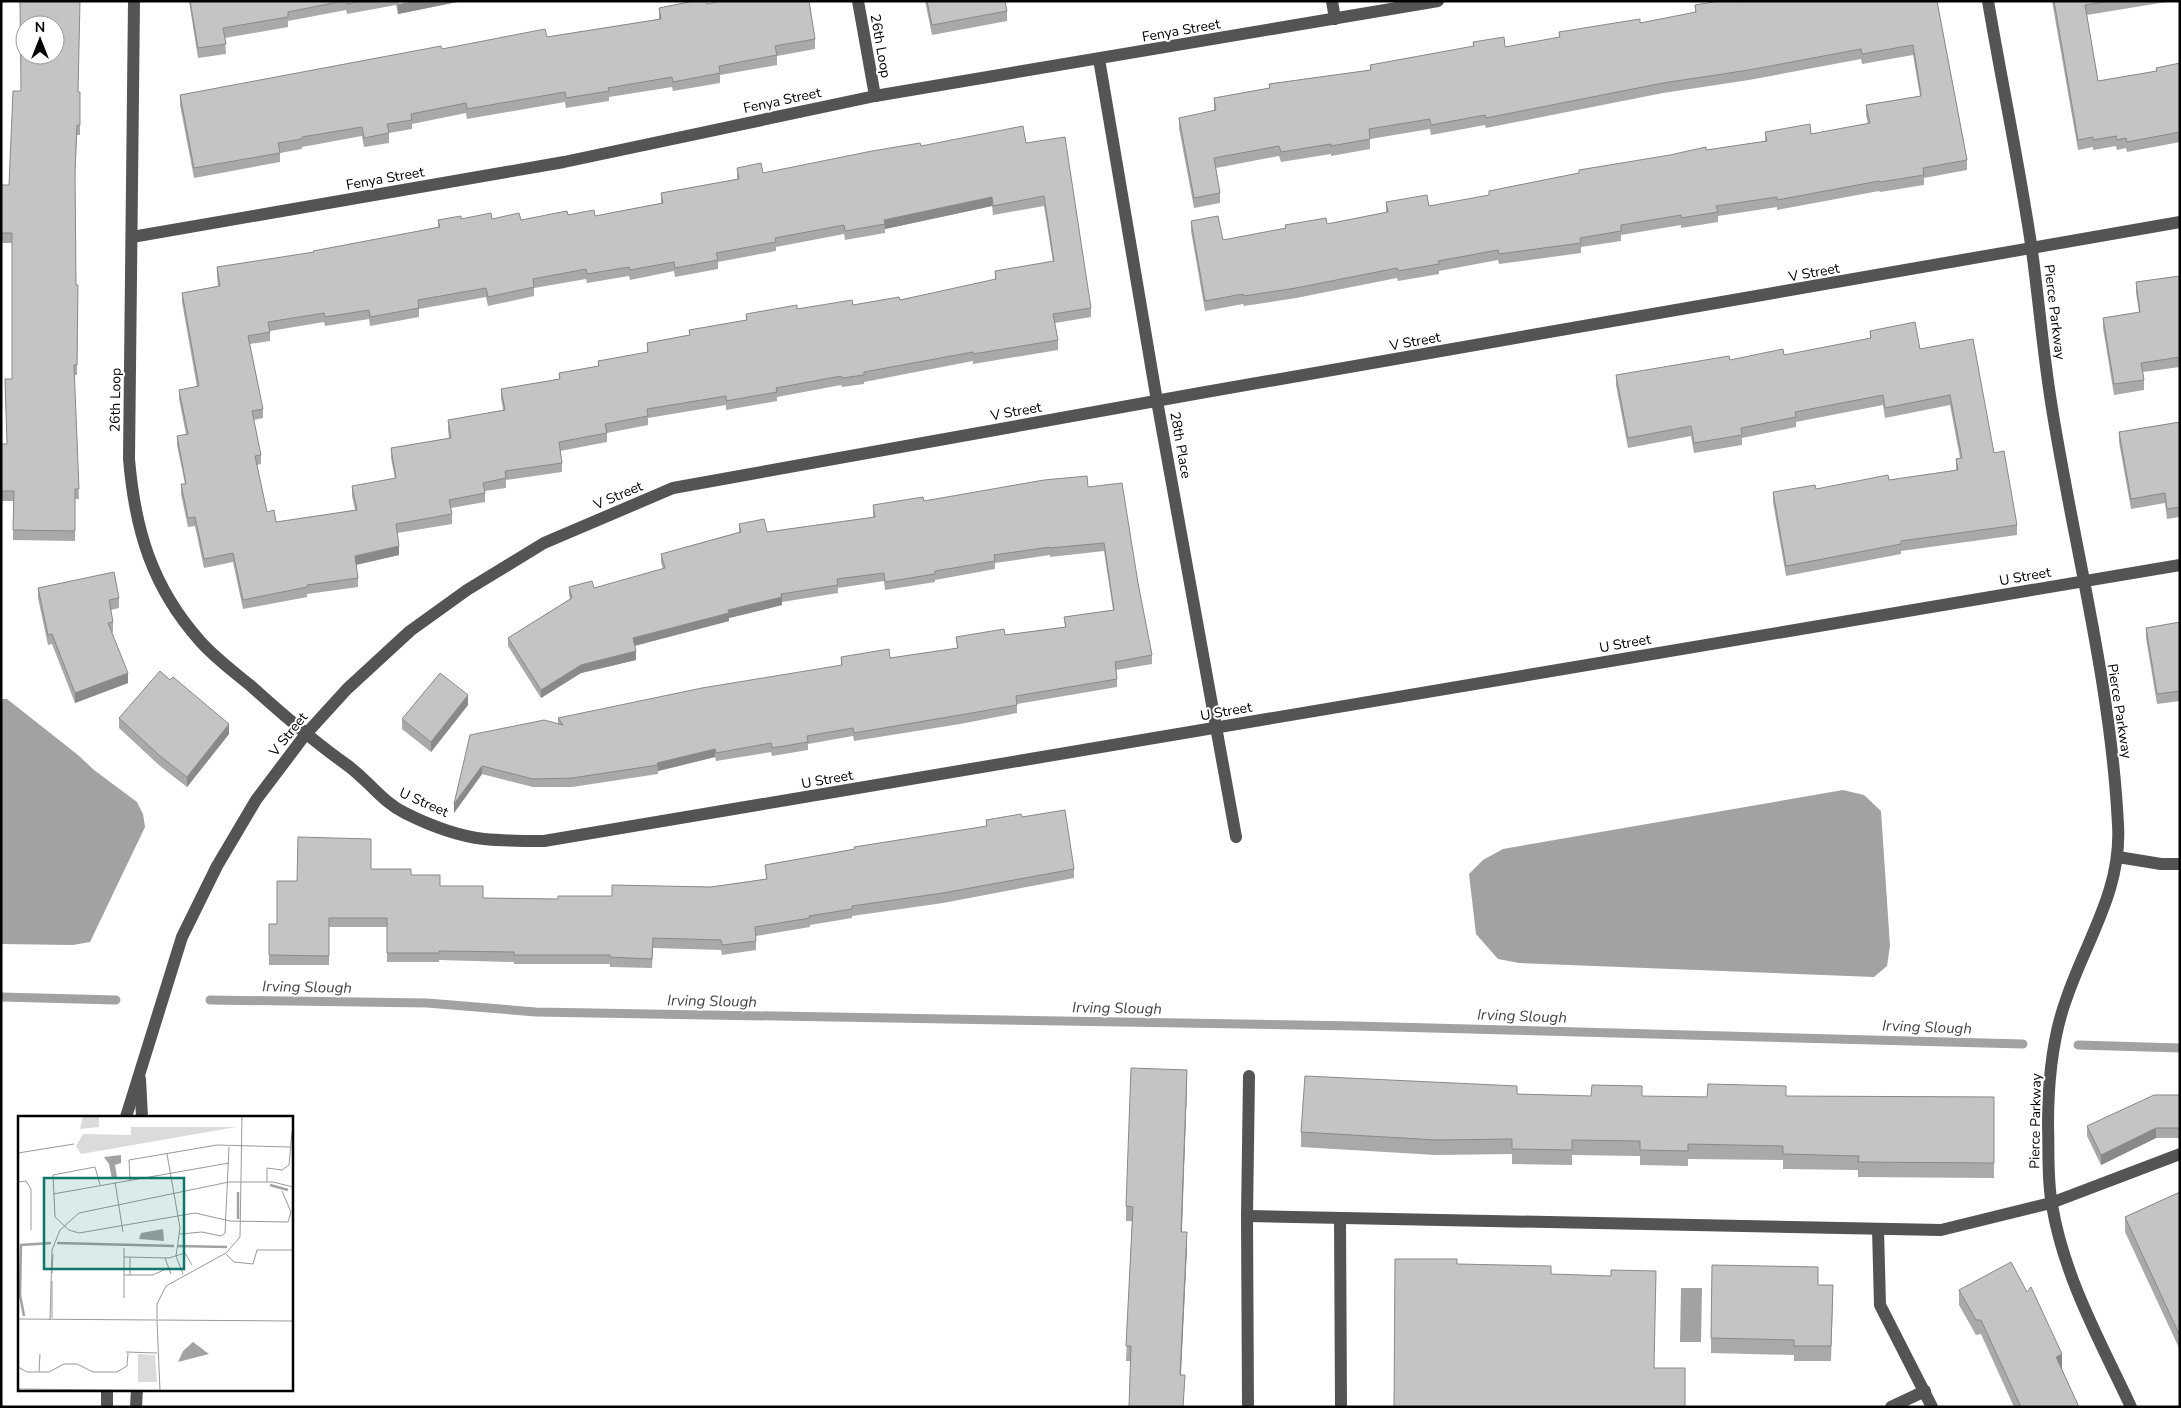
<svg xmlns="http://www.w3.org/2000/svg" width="2181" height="1408" viewBox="0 0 2181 1408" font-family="'Nunito Sans',sans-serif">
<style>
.water{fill:#a2a2a2}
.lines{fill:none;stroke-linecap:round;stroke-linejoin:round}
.stream{stroke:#a2a2a2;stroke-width:9}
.minor{stroke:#545454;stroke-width:12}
.wall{fill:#a9a9a9;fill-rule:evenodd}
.shaded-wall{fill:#898989}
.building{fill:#c4c4c4;stroke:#898989;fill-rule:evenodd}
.labels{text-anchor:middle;stroke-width:4;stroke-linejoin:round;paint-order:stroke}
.street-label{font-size:14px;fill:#000;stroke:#fff}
.water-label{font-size:15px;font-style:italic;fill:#434343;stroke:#fff}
.inset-river{fill:none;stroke:#a2a2a2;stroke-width:2.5}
.inset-road{fill:none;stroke:#999;stroke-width:1}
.view{fill:#0f766e;fill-opacity:0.15;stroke:#0f766e;stroke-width:2.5}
.inset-edge{fill:none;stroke:#000;stroke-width:2.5}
</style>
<rect width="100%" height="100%" fill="#fff"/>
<g class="water">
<polygon points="1,699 7,699 78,755 94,770 137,802 143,814 145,827 90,942 73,945 1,944"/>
<polygon points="1843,790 1864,795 1881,811 1890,946 1887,966 1874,977 1519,963 1498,959 1476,934 1469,874 1483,860 1503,849"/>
<polygon points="1681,1288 1702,1288 1701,1342 1680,1342"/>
</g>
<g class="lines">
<g class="stream">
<polyline points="1,997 116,1000"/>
<polyline points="210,1000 427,1003 536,1012 1355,1026 2023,1044"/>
<polyline points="2078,1045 2180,1048"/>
</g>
<g class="minor">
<path d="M134,1L129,459C135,530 152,587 200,641C215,658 234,672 251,686C282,714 313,741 347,765C368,780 382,802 405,813C429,825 458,836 484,839C504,841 524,841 544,841L2180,565"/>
<polyline points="858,1 875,96"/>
<polyline points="1332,1 1335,19"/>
<path d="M1988,1C2002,84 2020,168 2032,251C2039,302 2043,352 2051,402C2073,543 2111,682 2118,825C2122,889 2087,939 2067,997C2052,1037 2048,1083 2048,1125C2049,1151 2047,1179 2052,1205C2064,1277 2100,1341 2131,1407"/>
<polyline points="1099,59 1157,401 1236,837"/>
<polyline points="132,237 564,162 875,96 1438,1"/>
<polyline points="2118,857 2161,864 2180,864"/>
<polyline points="140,1079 142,1117"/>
<polyline points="126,1117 182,937 217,866 256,800 305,735 347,689 410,631 467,590 544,543 673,488 1200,393 2180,222"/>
<polyline points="1247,1216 1941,1230 2051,1203 2180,1154"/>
<polyline points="1340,1218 1341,1407"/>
<polyline points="1878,1229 1880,1305 1932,1407"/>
<polyline points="107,1407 107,1389"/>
<polyline points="136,1407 137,1389"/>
<polyline points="1248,1407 1247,1216 1249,1076"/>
<polyline points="1891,1407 1925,1391"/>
</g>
</g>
<g class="wall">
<polygon points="189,1 462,1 398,14 396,5 347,14 346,10 288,21 288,27 225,38 226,54 198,58"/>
<polygon points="925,1 1005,1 1007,11 1007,21 932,35"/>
<polygon points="1937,1 1967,160 1967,170 1924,178 1924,185 1880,192 1879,191 1777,210 1777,207 1718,216 1718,222 1681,228 1681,225 1621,235 1621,241 1581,247 1581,253 1499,264 1498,260 1439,271 1439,274 1398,281 1397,278 1296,298 1244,306 1243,304 1205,311 1191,231 1191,221 1223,240 1285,229 1285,225 1327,224 1386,212 1386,202 1429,206 1489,196 1489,191 1579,173 1579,170 1765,141 1765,132 1811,134 1868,124 1866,115 1866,105 1920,96 1913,55 1862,64 1861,59 1749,80 1663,93 1486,128 1485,125 1431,135 1430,129 1370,139 1370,149 1331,156 1331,154 1281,162 1279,156 1216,168 1220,193 1220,203 1194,208 1179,128 1179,118 1214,111 1214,98 1269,88 1269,84 1370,70 1370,65 1473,47 1473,42 1505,47 1559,37 1559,32 1640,23 1695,13 1695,5 1737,2"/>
<polygon points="2052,1 2172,1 2087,15 2098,81 2156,71 2156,68 2180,63 2180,142 2127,152 2126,148 2117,150 2116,146 2093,150 2093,147 2078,150"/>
<polygon points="707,4 815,39 815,49 777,56 777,65 720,75 720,83 673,91 672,87 609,97 609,101 566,108 565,102 467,119 466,113 412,124 412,129 389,133 389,143 364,147 362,136 302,147 302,149 280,153 280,162 194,178 180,105 180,95 442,49 547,37 659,19 659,8"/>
<polygon points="78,92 80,92 80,135 77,135 75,180 76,285 78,295 77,375 74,375 79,499 75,499 75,541 13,540 13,501 1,501 1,444 7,444 12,379 12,243 1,243 1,185 9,185"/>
<path d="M1026,143L1091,308V317L1055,323L1058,340V350L973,364V361L864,382V384L842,387L841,385L777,397V401L726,410V405L648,418V425L607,433V442L560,451L562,463V472L506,480V488L485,491V502L451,508L452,514V524L397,533L399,555L356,565L358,578V587L307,594V597L243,609L233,562L204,568L195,526L188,527L181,494V484H185L177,445V436L186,434L179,399V390L197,387L182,302V293L218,286L217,276V267L313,253L438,227V220L461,219L521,220L568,215L595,216L661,203V193L737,179V168L763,173L921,146ZM992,206L993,215L1044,206L1053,262L995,271V280L900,300L853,305L746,314V320L689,330V335L647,343V352L598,361V366L559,373V379L501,389V398L503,410L448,420V430L449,438L391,448V458L395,479L352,486V496L355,510L276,522L267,512L257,465L261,464V455L254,420L263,418V409L250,344L270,341V331L324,322L325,326L369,319L370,326L419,317V309L486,297L488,306L534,296V288L586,279L587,283L629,276L630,280L674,271L675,277L718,269V262L776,251V247L844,234L845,240L885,233V229Z"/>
<polygon points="2180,276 2180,367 2143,372 2144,380 2144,390 2114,395 2103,328 2103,318 2139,312 2136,293 2136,282"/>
<polygon points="1870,331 1920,349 1994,453 2017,525 2017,535 1901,551 1901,554 1786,576 1773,502 1773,492 1816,489 1889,480 1956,470 1956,459 1960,458 1950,405 1885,418 1883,405 1796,422 1796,427 1742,438 1742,445 1694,453 1691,436 1628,448 1616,385 1616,375 1730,360 1784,355 1870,339"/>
<polygon points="2180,422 2180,517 2167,519 2165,503 2131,509 2119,442 2119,432"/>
<polygon points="1088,487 1138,583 1152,655 1152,664 1116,670 1117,679 1117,687 1017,704 1017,713 960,724 854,741 853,736 808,744 808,750 772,756 771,752 716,761 715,757 658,771 658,774 572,787 533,787 482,774 454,813 470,735 558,724 558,718 841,666 841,657 890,658 957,648 956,637 1005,635 1065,627 1064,617 1113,610 1104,551 1050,557 1050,555 995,563 995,569 935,580 935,582 885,590 884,581 838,588 838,593 782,602 782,605 729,618 729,621 635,646 636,660 581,673 541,698 508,646 508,638 570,599 569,595 569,587 594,588 663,569 661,562 661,554 739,532 739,524 767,532 873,517 873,505 924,501"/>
<polygon points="38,588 119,598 119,608 111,610 113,622 113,632 112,632 128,683 75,703 52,644 48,645 38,598"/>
<polygon points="2180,622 2180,701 2157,704 2146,638 2146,628"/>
<polygon points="170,680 229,734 187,787 160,766 119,728 119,718"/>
<polygon points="468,705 431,752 402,729 402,719"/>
<polygon points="1022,817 1074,869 1074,878 943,903 852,916 852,918 810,925 810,927 756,936 756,950 722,955 721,950 653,948 652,968 610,967 610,964 514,964 514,962 439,960 439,962 387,962 387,927 329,927 329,965 269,965 269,924 277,924 297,881 371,869 411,875 440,886 483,898 558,899 612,896 711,887 766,879 765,865 986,826 986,820"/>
<polygon points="1187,1085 1182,1232 1187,1247 1181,1375 1185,1390 1131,1361 1126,1361 1132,1221 1126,1221 1126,1206"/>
<polygon points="1517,1094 1591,1096 1642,1096 1707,1097 1786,1096 1994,1097 1994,1178 1858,1177 1858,1170 1783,1169 1783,1160 1688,1159 1688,1166 1640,1165 1640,1156 1572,1155 1572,1165 1512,1164 1512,1154 1436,1155 1301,1147 1301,1132"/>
<polygon points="2180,1095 2180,1138 2156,1138 2101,1165 2087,1136 2087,1126"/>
<polygon points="2180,1192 2180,1350 2125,1232 2125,1217"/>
<polygon points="1818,1285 1833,1299 1831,1361 1794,1361 1794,1355 1711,1353 1711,1338"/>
<polygon points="1959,1290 2062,1369 2079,1407 2014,1407 1981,1334 1976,1335 1959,1305"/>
</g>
<g class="shaded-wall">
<polygon points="415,1 462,1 398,14 398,5"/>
<polygon points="992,197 992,206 885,229 884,220"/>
<polygon points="399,546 399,555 355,565 355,556"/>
<polygon points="782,597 782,605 729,618 729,621 633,646 633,638 728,610"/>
<polygon points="636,651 636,660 581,673 541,698 541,690 581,665"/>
<polygon points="128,673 128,683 75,703 75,693"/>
<polygon points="468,695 468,705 431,752 431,742"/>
<polygon points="229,724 229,734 187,787 187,777"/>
<polygon points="715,749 715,757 658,771 657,763"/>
<polygon points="482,766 482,774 454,813 454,804"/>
<polygon points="1187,1070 1187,1085 1181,1246 1181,1232"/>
<polygon points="2156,1128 2156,1138 2101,1165 2101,1155"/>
<polygon points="1187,1232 1187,1247 1180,1389 1180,1375"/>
<polygon points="2062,1354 2062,1369 2056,1372 2056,1357"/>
</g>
<g class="building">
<path d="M20,1H80L78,92H80V125H77L75,171L76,285H78L77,365H74L79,489H75V531L13,530L14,491H1V444H7L5,379H12V233H1V185H9L13,91H21ZM25,25H55V55H25Z"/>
<polygon points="190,1 343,1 288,12 288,17 223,28 226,44 198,48"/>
<polygon points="346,1 361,1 347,4"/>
<polygon points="398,1 415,1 398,5"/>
<polygon points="694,1 707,1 707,4 720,1 809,1 815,39 775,46 777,55 719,66 720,73 673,82 672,77 608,88 609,91 566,98 565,92 467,109 466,103 411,114 412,120 387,124 389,133 364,138 362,127 302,137 302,139 278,143 280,153 194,168 180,95 441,46 442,49 545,29 547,37 661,19 659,8"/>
<polygon points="927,1 1005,1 1007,11 932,25"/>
<polygon points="1719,1 1737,1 1737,2 1743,1 1937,1 1967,160 1923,168 1924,175 1880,182 1879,181 1777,200 1777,197 1716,206 1718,212 1681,218 1681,215 1621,225 1621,231 1580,238 1581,243 1499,254 1498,250 1438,261 1439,264 1398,271 1397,268 1296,288 1244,296 1243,294 1205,301 1191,221 1218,216 1223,240 1286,228 1285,225 1326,218 1327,224 1388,212 1386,202 1427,195 1429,206 1489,195 1489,191 1579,173 1579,170 1670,155 1706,147 1706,150 1767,141 1765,132 1810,124 1811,134 1870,123 1866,105 1921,96 1921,94 1913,45 1862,54 1861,49 1749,70 1663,83 1486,118 1485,115 1431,125 1430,119 1369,129 1370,139 1331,146 1331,144 1281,152 1279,146 1214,158 1220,193 1194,198 1179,118 1216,110 1214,98 1270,88 1269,84 1371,70 1370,65 1474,46 1473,42 1504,37 1505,47 1560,37 1559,32 1640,19 1640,23 1696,12 1695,5"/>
<polygon points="2054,1 2111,1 2085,5 2098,81 2157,71 2156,68 2180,63 2180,132 2127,142 2126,138 2117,140 2116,136 2093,140 2093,137 2078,140"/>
<path d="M1023,126L1026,143L1065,137L1091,308L1053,314L1058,340L973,354V352L864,372V375L842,378L841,376L776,388L777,392L726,401V396L647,409L648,416L605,424L607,433L559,442L562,463L505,471L506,478L483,483L485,493L449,500L452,514L396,524L399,546L355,556L358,578L307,585V587L243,600L233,553L204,559L195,517L188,518L181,484H186L177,436L188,434L179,390L199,386L182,293L220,286L217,267L314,252L313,251L440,227L438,220L461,216V219L491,213L492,219L519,213L521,220L567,211L568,215L594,210L595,216L663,203L661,193L739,179L737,168L761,163L763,173L872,151L920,143L921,146ZM1044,196L1054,261L995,271L996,279L900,300L899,297L853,305L852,300L797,309V305L746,314L747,320L689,330L690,335L647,343L648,352L598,361L599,366L559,373L560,379L501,389L505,410L448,420L451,438L391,448L396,478L352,486L357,510L276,522L274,510L267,512L255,456L261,455L252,411L263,409L248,336L270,332L268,322L324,313L325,317L369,310L370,317L419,308L418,300L486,288L488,297L534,287L533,279L586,269L587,274L629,267L630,270L674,262L675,268L718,260L716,253L776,242L775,238L844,225L845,231L885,224L884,220L992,197L993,206Z"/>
<polygon points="2180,276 2180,357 2141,363 2144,380 2114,384 2103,318 2140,312 2136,282"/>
<polygon points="1915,322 1920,349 1973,339 1994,453 2004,451 2017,525 1901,541 1901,544 1786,566 1773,492 1815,485 1816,489 1888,475 1889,480 1958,470 1956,459 1962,458 1950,395 1885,408 1883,395 1795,412 1796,417 1741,428 1742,435 1694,443 1691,426 1628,438 1616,375 1729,356 1730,360 1783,349 1784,355 1871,338 1870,331"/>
<polygon points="2180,422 2180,507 2167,509 2165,493 2131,499 2119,432"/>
<polygon points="1087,476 1088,487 1122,483 1138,583 1152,655 1115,662 1117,679 1016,696 1017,705 960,715 854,733 853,728 807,736 808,742 772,748 771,743 716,753 715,749 657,763 658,765 572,778 533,779 482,766 454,804 470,735 544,720 563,725 558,718 702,688 842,665 841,657 889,649 890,658 958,648 956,637 1004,629 1005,635 1066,627 1064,617 1114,610 1104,543 1050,548 1050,547 994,555 995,561 935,571 935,574 885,582 884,573 837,579 838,585 781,594 782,597 728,610 729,613 633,638 636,651 581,665 541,690 508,638 572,598 569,587 592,581 594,588 665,568 661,554 741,532 739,524 764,519 767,532 875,517 873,505 923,497 924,501 1044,480"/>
<polygon points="114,572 119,598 109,600 113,622 108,623 128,673 75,693 52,634 48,635 38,588"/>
<polygon points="2180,622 2180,691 2157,694 2146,628"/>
<polygon points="160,671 170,680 173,677 229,724 187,777 160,756 119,718"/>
<polygon points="440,673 468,695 431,742 402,719"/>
<polygon points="1065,810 1074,869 943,893 852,906 852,909 809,916 810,918 755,927 756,941 722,945 721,940 653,938 652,959 610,957 610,955 514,955 514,952 439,951 439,953 387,953 387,918 329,918 329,956 269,955 269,924 277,924 277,881 297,881 298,837 371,839 371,869 411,869 411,875 440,875 440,886 483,886 483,898 558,899 558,896 612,896 612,885 711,887 767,879 765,865 855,849 854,847 987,826 986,820 1021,814 1022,817"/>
<polygon points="1131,1068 1187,1070 1181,1232 1187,1232 1180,1375 1185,1375 1183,1407 1129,1407 1131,1346 1126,1346 1133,1207 1126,1206"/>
<polygon points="1305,1076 1517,1086 1517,1094 1591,1096 1592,1085 1642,1086 1642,1096 1707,1097 1708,1084 1786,1086 1786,1096 1994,1097 1994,1163 1858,1162 1859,1156 1783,1154 1783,1146 1688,1144 1688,1151 1640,1150 1640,1141 1572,1140 1572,1150 1512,1149 1512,1139 1436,1140 1301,1132"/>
<polygon points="2154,1095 2180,1095 2180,1128 2156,1128 2101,1155 2087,1126"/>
<polygon points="2180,1192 2180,1336 2125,1217"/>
<polygon points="1395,1259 1457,1259 1457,1264 1551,1266 1551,1274 1611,1276 1611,1270 1656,1271 1654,1368 1685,1368 1685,1407 1394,1407"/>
<polygon points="2011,1262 2027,1292 2031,1287 2062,1354 2056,1357 2079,1407 2021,1407 1981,1320 1976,1320 1959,1290"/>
<polygon points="1712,1265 1818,1267 1818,1285 1833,1285 1831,1346 1794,1346 1794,1340 1711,1338"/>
</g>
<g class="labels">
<g class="street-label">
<text transform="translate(1181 30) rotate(-10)" y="5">Fenya Street</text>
<text transform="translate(881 46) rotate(80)" y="5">26th Loop</text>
<text transform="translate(782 100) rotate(-12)" y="5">Fenya Street</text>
<text transform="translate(385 178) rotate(-10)" y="5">Fenya Street</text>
<text transform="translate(1814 272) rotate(-10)" y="5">V Street</text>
<text transform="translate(2055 312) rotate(83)" y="5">Pierce Parkway</text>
<text transform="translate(1415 341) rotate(-10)" y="5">V Street</text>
<text transform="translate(115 400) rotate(-89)" y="5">26th Loop</text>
<text transform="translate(1016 411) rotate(-10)" y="5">V Street</text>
<text transform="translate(1181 445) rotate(80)" y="5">28th Place</text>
<text transform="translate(618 495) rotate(-23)" y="5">V Street</text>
<text transform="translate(2025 576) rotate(-10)" y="5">U Street</text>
<text transform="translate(1625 643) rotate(-10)" y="5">U Street</text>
<text transform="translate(1226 711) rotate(-10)" y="5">U Street</text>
<text transform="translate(2120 711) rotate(81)" y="5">Pierce Parkway</text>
<text transform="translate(288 734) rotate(-51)" y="5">V Street</text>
<text transform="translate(827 779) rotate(-10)" y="5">U Street</text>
<text transform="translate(424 802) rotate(24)" y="5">U Street</text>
<text transform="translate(2035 1121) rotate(-89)" y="5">Pierce Parkway</text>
</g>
<g class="water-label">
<text transform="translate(307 987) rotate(1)" y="5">Irving Slough</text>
<text transform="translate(712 1001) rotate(1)" y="5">Irving Slough</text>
<text transform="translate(1117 1008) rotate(1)" y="5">Irving Slough</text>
<text transform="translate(1522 1016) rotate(2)" y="5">Irving Slough</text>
<text transform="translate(1927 1027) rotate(2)" y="5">Irving Slough</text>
</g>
</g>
<g transform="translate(18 1116)">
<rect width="275" height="275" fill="#fff"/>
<path d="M65,0H81V11L62,13ZM113,11H218L63,38L58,30L65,18L113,19ZM120,238L137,239L139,266H120Z" fill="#dbdbdb"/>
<path d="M103,39V47L97,49L99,61L94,63L91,48L86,41ZM145,113L146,125L121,123L123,117ZM175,226L191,238L160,246L165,235Z" fill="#a2a2a2"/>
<path class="inset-river" d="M252,69L270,74M220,103V76M39,127L156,130M160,130L209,131M6,200L2,179L3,129L33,127"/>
<path class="inset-road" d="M0,37L56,28M149,38L162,112L158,140L165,158M112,64L111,44L199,29L272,31M0,66L8,65L13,73V114M97,66L105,116M249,66V52L264,54L271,49L274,16M82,69L77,51L35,59L37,101L51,114L61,117L177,97L212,105L270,106M264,75L273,96L270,106M35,78L211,47M162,118L184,116L203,120L207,117L211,31M106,132V182M208,138L216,146L235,148L239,134H275M106,141L151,142L167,137L174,149M112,141V159M147,142L153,158M34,157L35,138M106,159H135L150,152M34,165V202M0,203L275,205M139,203V188L148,170L208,137L222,121L224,0M32,204L34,134L42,114L61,97L211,66H255L275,71M139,204L142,275M108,236L139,237M0,251L9,256H31L46,248H59L75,256H99L109,250L110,237M21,256L22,238M0,273L180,275"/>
<path class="view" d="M26,62H166V153H26Z"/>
<rect width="275" height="275" class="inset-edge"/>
</g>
<rect width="2181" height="1408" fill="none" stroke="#000000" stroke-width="5"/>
<g transform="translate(40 40)"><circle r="24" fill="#ffffff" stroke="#999999"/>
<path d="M0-4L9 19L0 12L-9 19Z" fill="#000000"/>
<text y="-8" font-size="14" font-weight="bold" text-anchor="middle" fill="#000000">N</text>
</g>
</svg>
